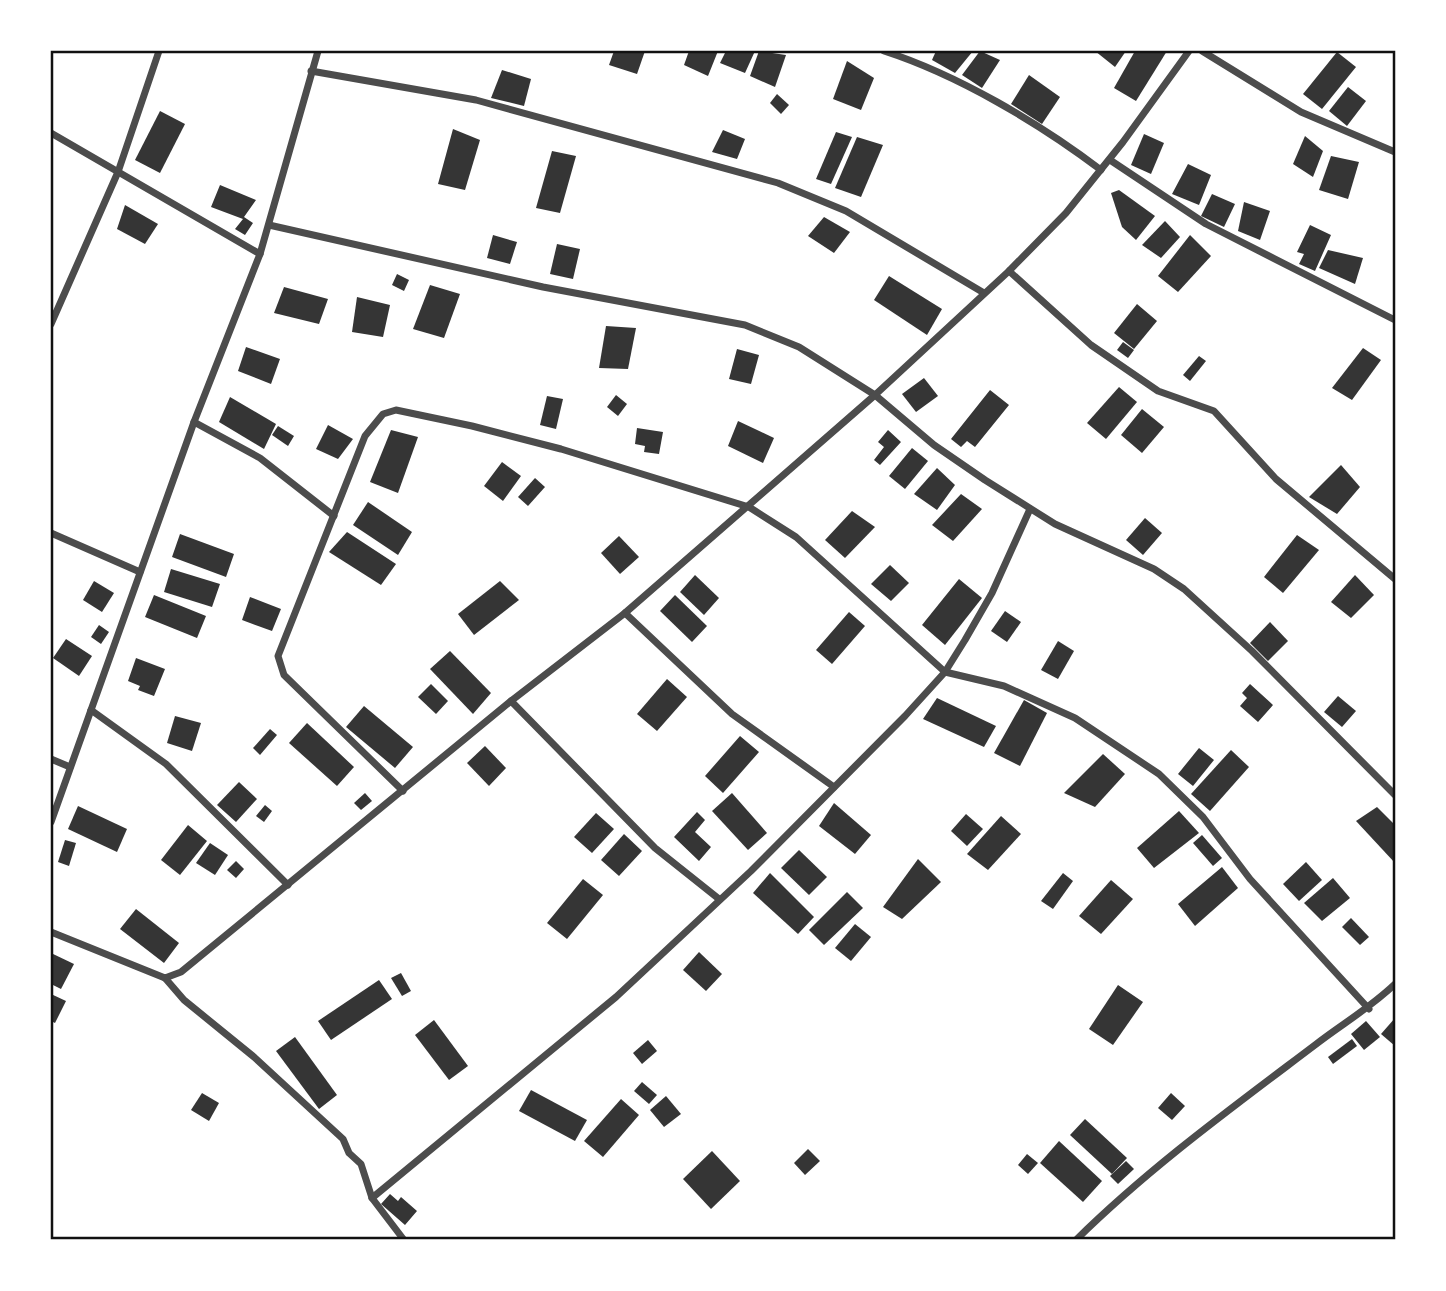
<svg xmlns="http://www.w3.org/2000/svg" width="1446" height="1291" viewBox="0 0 1446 1291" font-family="Inter,sans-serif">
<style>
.building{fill:#353535}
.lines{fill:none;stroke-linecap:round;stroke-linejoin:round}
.minor{stroke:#4c4c4c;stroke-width:7}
.neatline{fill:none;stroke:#111;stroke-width:2.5}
</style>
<rect width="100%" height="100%" fill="#fff"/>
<g class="building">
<polygon points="614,51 645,51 637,74 609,65"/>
<polygon points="689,51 718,51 708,76 684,65"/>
<polygon points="726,51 755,51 745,73 720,63"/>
<polygon points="759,51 786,55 775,87 750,76"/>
<polygon points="936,51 973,51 955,73 932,60"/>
<polygon points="980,51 1000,60 982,88 962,75"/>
<polygon points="1095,51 1126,51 1115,67"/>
<polygon points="1135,51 1167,51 1136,101 1114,88"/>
<polygon points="1337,52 1356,67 1322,109 1303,94"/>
<polygon points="847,61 874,78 861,110 833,99"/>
<polygon points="502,70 531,79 524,106 491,98"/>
<polygon points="1029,75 1060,97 1042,124 1011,104"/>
<polygon points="1348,87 1366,101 1347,126 1329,111"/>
<polygon points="777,94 789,105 781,114 770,103"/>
<polygon points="160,111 185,124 160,173 135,160"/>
<polygon points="453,129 480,140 465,190 438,184"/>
<polygon points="723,130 745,139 737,159 712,152"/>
<polygon points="836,132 852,137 831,184 816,179"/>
<polygon points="1144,134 1164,143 1151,174 1131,165"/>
<polygon points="1305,136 1323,151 1313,177 1293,164"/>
<polygon points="857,137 883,145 861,197 835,188"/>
<polygon points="552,151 576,156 560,213 536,208"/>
<polygon points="1331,156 1359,162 1348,199 1319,190"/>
<polygon points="1188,164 1211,175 1199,205 1172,194"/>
<polygon points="220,185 256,200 244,217 253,223 245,235 235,229 243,219 211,207"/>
<polygon points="1119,190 1155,216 1136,240 1122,227 1111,193"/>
<polygon points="1212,194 1235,204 1224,227 1201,216"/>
<polygon points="1244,202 1270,211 1260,240 1238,231"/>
<polygon points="125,205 158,224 145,244 117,229"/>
<polygon points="824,217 850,232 834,253 808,236"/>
<polygon points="1165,221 1180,237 1161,258 1142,245"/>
<polygon points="1310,225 1331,235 1315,271 1299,264 1304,254 1297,252"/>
<polygon points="493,235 517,242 510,264 487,258"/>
<polygon points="1190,235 1211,256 1178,292 1158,276"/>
<polygon points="557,244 580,249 573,279 550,274"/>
<polygon points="1328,250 1363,258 1355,284 1319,268"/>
<polygon points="397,274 409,280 404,291 392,285"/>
<polygon points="889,276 942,309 927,335 874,300"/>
<polygon points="430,285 460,294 444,338 413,329"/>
<polygon points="284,287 328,299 319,324 274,313"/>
<polygon points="357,297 390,305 383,337 352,332"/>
<polygon points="1137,304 1157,321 1134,349 1114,333"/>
<polygon points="606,326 636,328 628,369 599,368"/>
<polygon points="1123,342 1134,350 1128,358 1117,350"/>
<polygon points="246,347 280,359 271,384 238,371"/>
<polygon points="1363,348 1381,360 1352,400 1332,388"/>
<polygon points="737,349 759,355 751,384 729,379"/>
<polygon points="1199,356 1206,361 1190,381 1183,375"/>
<polygon points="924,378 938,396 916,412 902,394"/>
<polygon points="1119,387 1137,402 1106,439 1087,423"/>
<polygon points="990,390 1009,405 975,447 967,441 961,447 951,439"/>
<polygon points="616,395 627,404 618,416 607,407"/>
<polygon points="547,396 563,399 556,429 540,425"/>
<polygon points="230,397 276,424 264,449 219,422"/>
<polygon points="1142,409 1164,427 1142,453 1121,435"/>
<polygon points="738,421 774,438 763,463 728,446"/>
<polygon points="328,425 353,439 338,459 316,449"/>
<polygon points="278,426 294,436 288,446 272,435"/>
<polygon points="637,428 663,432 659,454 644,452 645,446 635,444"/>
<polygon points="391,430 418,437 398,493 370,482"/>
<polygon points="888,430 901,442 880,465 874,460 884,447 878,442"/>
<polygon points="912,448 928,461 905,489 889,476"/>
<polygon points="502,462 521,476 503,501 484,486"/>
<polygon points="1341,465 1360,487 1337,514 1309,497"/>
<polygon points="937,468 955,485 937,510 914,494"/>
<polygon points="535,478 545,487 528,506 518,497"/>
<polygon points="961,494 982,509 953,541 932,525"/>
<polygon points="368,502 412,532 398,555 353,525"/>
<polygon points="852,511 875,527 845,558 825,540"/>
<polygon points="1145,518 1162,533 1143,555 1126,540"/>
<polygon points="347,532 396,564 381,585 329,552"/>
<polygon points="180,534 234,554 226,577 172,557"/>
<polygon points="1297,535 1319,550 1283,593 1264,577"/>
<polygon points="619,536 639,557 620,574 601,553"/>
<polygon points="890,565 909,583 891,601 871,584"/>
<polygon points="171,569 220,584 212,607 164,592"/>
<polygon points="695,575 719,598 704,615 680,592"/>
<polygon points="1355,575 1374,595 1351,618 1331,602"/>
<polygon points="959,579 982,598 945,645 922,625"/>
<polygon points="94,581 114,593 102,612 83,600"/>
<polygon points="500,581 519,600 474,635 458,614"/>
<polygon points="154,595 206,616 197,638 145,617"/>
<polygon points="675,595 707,626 692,642 660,611"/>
<polygon points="250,597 281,609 272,631 242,620"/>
<polygon points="1005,611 1021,622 1007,642 991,631"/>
<polygon points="849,612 865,626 832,664 816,650"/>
<polygon points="1270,622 1288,641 1268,661 1250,643"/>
<polygon points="99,625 109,632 101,644 91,637"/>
<polygon points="66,639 92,656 79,676 53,658"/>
<polygon points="1058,641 1074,651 1058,679 1041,670"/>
<polygon points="450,651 491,693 473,714 430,669"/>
<polygon points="136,658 165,669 154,696 138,690 140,686 128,681"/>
<polygon points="667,679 687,697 657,731 637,714"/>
<polygon points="431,684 448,701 436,714 418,697"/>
<polygon points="1250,684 1273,705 1258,722 1240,706 1247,698 1242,693"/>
<polygon points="1338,696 1356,711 1342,727 1324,712"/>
<polygon points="937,698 996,726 984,747 923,719"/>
<polygon points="1024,700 1047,713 1020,766 994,753"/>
<polygon points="364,706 413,747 395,768 346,727"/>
<polygon points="175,716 201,723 192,751 167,743"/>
<polygon points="307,723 354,767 337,786 289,743"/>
<polygon points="270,729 277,735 260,755 253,748"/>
<polygon points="740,736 759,752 723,793 705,776"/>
<polygon points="485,746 506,768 489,786 467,763"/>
<polygon points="1199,748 1214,760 1193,786 1178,774"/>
<polygon points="1231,750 1249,767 1210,811 1191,794"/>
<polygon points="1103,754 1125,774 1095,807 1064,793"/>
<polygon points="239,782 257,799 236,822 217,805"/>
<polygon points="365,793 372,801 361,810 354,803"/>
<polygon points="732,793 767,833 748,850 712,811"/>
<polygon points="834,803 871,835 855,854 819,826"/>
<polygon points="265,805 272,811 264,822 256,816"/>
<polygon points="78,806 127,829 117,852 68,829"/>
<polygon points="1377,807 1395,825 1395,863 1356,821"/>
<polygon points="1179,811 1199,833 1154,868 1137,848"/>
<polygon points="697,812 705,820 695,832 711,847 699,861 674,837"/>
<polygon points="596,813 614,829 592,853 574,837"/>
<polygon points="966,814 983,829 967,846 951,831"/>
<polygon points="1001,816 1021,834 988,870 967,854"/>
<polygon points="188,825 207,841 180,875 161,860"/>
<polygon points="624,834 642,851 619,876 601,860"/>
<polygon points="1202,835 1222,858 1213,866 1193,843"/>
<polygon points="65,840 76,843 69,866 58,862"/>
<polygon points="210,843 228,855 215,875 196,863"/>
<polygon points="799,850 827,877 809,895 781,868"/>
<polygon points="918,859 941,882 902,919 883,907"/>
<polygon points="236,861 244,869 236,878 227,870"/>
<polygon points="1306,862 1322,880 1299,901 1283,884"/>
<polygon points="1222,867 1238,888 1195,926 1178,904"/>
<polygon points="770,873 814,917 798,934 753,893"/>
<polygon points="1063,873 1073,881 1053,909 1041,901"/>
<polygon points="1333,878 1350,898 1322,921 1304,903"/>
<polygon points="583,879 603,895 567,939 547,923"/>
<polygon points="1111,880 1133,899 1101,934 1079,916"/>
<polygon points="847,892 863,908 824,945 809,930"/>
<polygon points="136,909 179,943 164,963 120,929"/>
<polygon points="1351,918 1369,937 1360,945 1342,927"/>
<polygon points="855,924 871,937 851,961 835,948"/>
<polygon points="699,952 722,974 706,991 683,970"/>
<polygon points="51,953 74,964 61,989 51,984"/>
<polygon points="401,973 411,991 402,996 391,978"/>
<polygon points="379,980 392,999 331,1040 318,1021"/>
<polygon points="1118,985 1143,1002 1113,1045 1089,1029"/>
<polygon points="51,994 66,1001 55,1023 51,1021"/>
<polygon points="1395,1018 1395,1046 1381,1034"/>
<polygon points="434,1020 468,1066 449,1080 415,1035"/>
<polygon points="1366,1021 1380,1037 1364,1050 1351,1034"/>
<polygon points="295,1037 337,1095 319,1109 276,1051"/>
<polygon points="1352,1039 1357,1046 1333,1064 1328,1057"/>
<polygon points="648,1040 657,1051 642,1064 633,1053"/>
<polygon points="642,1082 657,1095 649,1104 634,1091"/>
<polygon points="531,1090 587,1120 575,1141 519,1111"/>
<polygon points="202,1093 219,1103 209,1121 191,1110"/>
<polygon points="1171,1093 1185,1106 1172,1120 1158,1108"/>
<polygon points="666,1096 681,1114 664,1127 650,1110"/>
<polygon points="621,1099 639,1115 603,1157 584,1141"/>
<polygon points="1085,1119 1127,1158 1112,1174 1070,1135"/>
<polygon points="1059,1141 1102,1181 1083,1202 1040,1163"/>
<polygon points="808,1149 820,1161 805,1175 794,1163"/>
<polygon points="712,1151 740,1181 711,1209 683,1179"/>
<polygon points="1027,1154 1038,1163 1028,1174 1018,1165"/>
<polygon points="1126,1161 1134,1169 1118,1184 1110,1176"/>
<polygon points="390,1194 398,1201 401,1197 417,1211 405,1225 381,1204"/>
</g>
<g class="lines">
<g class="minor">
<path d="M884,51C958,75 1039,123 1101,170"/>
<polyline points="1202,51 1301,112 1395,152"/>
<polyline points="311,71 476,100 778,183 846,211 984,293"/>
<polyline points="51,133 260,254"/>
<polyline points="1110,160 1206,224 1395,320"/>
<polyline points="269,225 543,287 745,325 799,347 875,395 934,445 985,480 1055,524 1154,569 1184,589 1252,651 1395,795"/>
<polyline points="1009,271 1091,345 1158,391 1214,411 1276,479 1395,579"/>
<polyline points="51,324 118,172 159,51"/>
<polyline points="194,422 260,458 334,516"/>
<polyline points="51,533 140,572"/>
<polyline points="625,613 732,714 834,787"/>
<polyline points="511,701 655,848 719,899"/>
<polyline points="91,710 166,764 288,885"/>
<polyline points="51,759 70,767"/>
<polyline points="403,791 284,675 278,656 365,436 383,414 396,410 472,426 561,449 749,507 796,537 945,672 1004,686 1075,718 1159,774 1203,817 1250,879 1369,1009"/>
<polyline points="51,822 194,422 260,254 318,51"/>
<polyline points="51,932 165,978 181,972 511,701 625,613 875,395 1009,271 1066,213 1123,142 1189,51"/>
<polyline points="165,978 184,1000 254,1057 343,1139 349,1153 361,1164 372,1198 404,1240"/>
<polyline points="372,1198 616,997 751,871 905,716 945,672 965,640 992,593 1030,509"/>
<path d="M1076,1240C1149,1168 1233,1107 1315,1045C1342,1024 1370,1008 1395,984"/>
</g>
</g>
<rect width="1446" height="1291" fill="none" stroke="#ffffff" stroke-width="105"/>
<rect x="52" y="52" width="1342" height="1186" class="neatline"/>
</svg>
